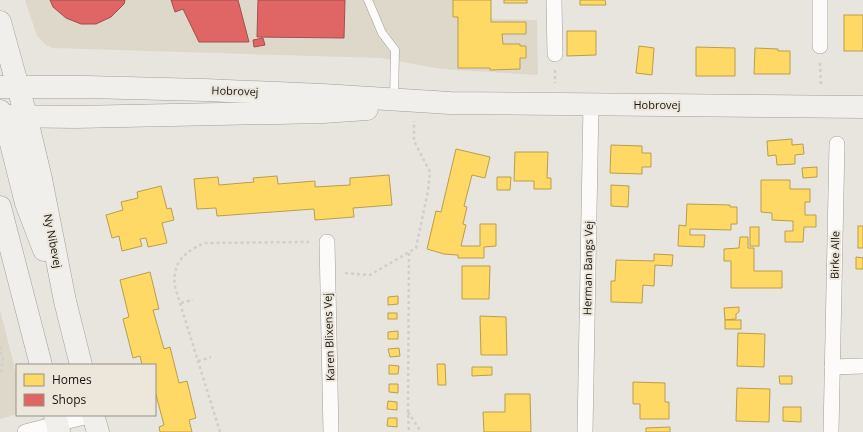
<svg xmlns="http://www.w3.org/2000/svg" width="863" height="432" viewBox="0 0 863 432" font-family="'Open Sans',sans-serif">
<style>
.built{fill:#ded8cb}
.homes{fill:#ffd966;stroke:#b99e4c}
.shops{fill:#e06666;stroke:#a34d4c}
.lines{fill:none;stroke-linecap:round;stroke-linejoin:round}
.lane-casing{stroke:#a29f9b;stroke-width:9}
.street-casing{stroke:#a29f9b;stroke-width:16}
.secondary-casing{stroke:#a29f9b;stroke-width:23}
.path{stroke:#d0cfcd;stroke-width:2.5;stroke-dasharray:3 3;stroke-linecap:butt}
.lane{stroke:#fcfbfa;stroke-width:8}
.street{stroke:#fcfbfa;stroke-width:15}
.secondary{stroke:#f1efeb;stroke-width:22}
.labels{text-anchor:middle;stroke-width:4;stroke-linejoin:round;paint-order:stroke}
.street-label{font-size:11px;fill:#161411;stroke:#ece6db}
</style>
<rect width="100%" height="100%" fill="#e8e5df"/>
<g class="built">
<polygon points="25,0 491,0 491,19 537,20 538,75 441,69 381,58 52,48 46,45 37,36"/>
<polygon points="0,310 17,377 17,414 0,419"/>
</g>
<g class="homes">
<polygon points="453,0 491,0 491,22 526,22 526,34 502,34 503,44 520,44 520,46 526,46 526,58 520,58 520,69 490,70 490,68 458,68 458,17 453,17"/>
<rect x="504" y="0" width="23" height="3"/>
<polygon points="580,0 605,0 606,5 580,5"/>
<rect x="844" y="15" width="19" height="36"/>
<polygon points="567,31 596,31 596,55 567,56"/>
<polygon points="639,46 654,48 652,75 636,73"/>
<polygon points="696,47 735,48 735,76 696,76"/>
<polygon points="755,48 778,49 778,51 790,51 790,74 754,74"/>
<polygon points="792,139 792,145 803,144 804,154 795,155 795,164 777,165 776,155 768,156 767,141"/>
<polygon points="611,145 642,146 642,153 651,153 651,167 642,167 642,174 610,173"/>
<polygon points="456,149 490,157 485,178 472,175 464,206 467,207 463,224 466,225 461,246 480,246 480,224 496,224 496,246 484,247 484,258 458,258 458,255 444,254 427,249 436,211 441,212"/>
<polygon points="515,152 548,152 547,178 551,178 551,189 534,189 534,181 514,181"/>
<polygon points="817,167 817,177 803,178 802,168"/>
<polygon points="389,175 392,205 353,208 354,217 315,220 314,209 217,216 216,208 197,209 194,179 218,177 219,185 254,182 253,178 277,176 278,184 315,181 315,187 350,185 350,178"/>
<polygon points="497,177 511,177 510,190 497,190"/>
<polygon points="761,180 790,180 790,189 810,189 810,202 805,202 805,215 816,215 816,227 804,227 803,242 785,242 785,231 793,231 793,221 772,220 772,213 761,212"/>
<polygon points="611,185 629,186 628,207 611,206"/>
<polygon points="161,186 167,209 171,208 174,220 162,223 167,243 148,247 146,238 140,239 142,246 122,251 119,236 112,238 106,215 123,210 121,202 138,198 137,192"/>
<polygon points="687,204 730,205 730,207 737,207 737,224 731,224 731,230 690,229 690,235 705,235 704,247 678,246 679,225 686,226"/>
<rect x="858" y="226" width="5" height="22"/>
<rect x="750" y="227" width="9" height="19"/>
<polygon points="740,237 748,237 748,248 754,248 754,271 782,271 782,288 731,288 731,261 724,261 724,249 739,248"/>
<polygon points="654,254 673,255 672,266 655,265 654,286 643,285 642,303 611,302 611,281 615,281 616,260 654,261"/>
<polygon points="856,257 863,258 863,269 856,269"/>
<polygon points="462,266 490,266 489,299 462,299"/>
<polygon points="150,272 159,309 153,310 164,349 170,347 179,383 187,381 196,418 189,420 192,432 160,432 159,427 164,425 155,391 155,365 142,365 140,356 133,358 123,319 129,317 120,280"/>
<polygon points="398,296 398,304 388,305 388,297"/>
<polygon points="739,307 739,312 736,314 736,319 725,320 724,308"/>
<rect x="388" y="313" width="9" height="6"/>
<polygon points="480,316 506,317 507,355 481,355"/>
<rect x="725" y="320" width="16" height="9"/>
<polygon points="398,331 398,339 388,339 388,332"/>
<polygon points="738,333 765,334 764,367 737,366"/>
<polygon points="399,348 400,356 390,357 388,349"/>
<polygon points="437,364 445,364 446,385 438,385"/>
<polygon points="389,365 399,366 398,374 389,374"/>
<polygon points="472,367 492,367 492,375 472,376"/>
<polygon points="779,376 792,376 792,384 780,384"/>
<polygon points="633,382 665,383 665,402 669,402 669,419 640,419 640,404 633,404"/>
<polygon points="389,384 398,384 398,393 389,392"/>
<polygon points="737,388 770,389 769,422 736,421"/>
<polygon points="505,394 530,394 531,432 484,432 483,412 505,412"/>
<polygon points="388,401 397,402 397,410 387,409"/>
<polygon points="783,407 801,407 801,422 783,421"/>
<polygon points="388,418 397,418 397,427 387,426"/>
<polygon points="670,427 670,432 646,432 646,428"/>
</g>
<g class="shops">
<polygon points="50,0 125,0 124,4 111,17 96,24 81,24 66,18 53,7"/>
<polygon points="171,0 238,0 249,42 199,42 183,9 175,12"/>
<polygon points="258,0 345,0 344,38 257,37"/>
<polygon points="263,38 265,45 254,47 253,40"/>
</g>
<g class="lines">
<defs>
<polyline id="lane" points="368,0 382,33 395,50 394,98"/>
<g id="street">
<polyline points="554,0 555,54"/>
<polyline points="820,46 820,0"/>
<polyline points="327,242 331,432"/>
<polyline points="832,367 863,366"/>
<polyline points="25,432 92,415"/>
<polyline points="585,432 591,104"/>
<polyline points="831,432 837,144"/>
</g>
<g id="secondary">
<polyline points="0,22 26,116 41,179 65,301 81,365"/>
<polyline points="0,87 86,87 205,90 323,95 450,103 863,107"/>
<polyline points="0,111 4,116 26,203 44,250"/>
<polyline points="0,116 75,117 323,112 367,109"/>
<polyline points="0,207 41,365"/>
<polyline points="55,415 59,432"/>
<polyline points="93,415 98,432"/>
</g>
</defs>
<use href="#lane" class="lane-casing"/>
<use href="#street" class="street-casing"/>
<use href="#secondary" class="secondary-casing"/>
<g class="path">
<polyline points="820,63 821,86"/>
<polyline points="555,70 555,83"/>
<polyline points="409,253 408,412 409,432"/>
<polyline points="345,273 370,275 416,248 428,191 430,172 414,141 414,121"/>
<polyline points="181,303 193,300"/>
<polyline points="0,346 3,360 0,376"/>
<polyline points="198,361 211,357"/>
<polyline points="408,412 421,432"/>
<path d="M220,432L175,287C172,263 183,253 204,243L309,242"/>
</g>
<use href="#lane" class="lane"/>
<use href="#street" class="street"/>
<use href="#secondary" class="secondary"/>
</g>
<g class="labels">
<g class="street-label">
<text transform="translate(235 91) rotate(2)" y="4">Hobrovej</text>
<text x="657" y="109">Hobrovej</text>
<text transform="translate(53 241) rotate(79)" y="4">Ny Nibevej</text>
<text transform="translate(835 255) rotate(-89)" y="4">Birke Alle</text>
<text transform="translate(588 268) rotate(-89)" y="4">Herman Bangs Vej</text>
<text transform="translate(329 337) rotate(-92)" y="4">Karen Blixens Vej</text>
</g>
</g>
<rect x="16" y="364" width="140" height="52" fill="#ece6db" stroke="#96928a"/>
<rect x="24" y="374" width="20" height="12" fill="#ffd966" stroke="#96928a"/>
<text x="52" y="384" font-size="12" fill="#161411">Homes</text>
<rect x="24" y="394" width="20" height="12" fill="#e06666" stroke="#96928a"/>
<text x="52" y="404" font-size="12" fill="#161411">Shops</text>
</svg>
